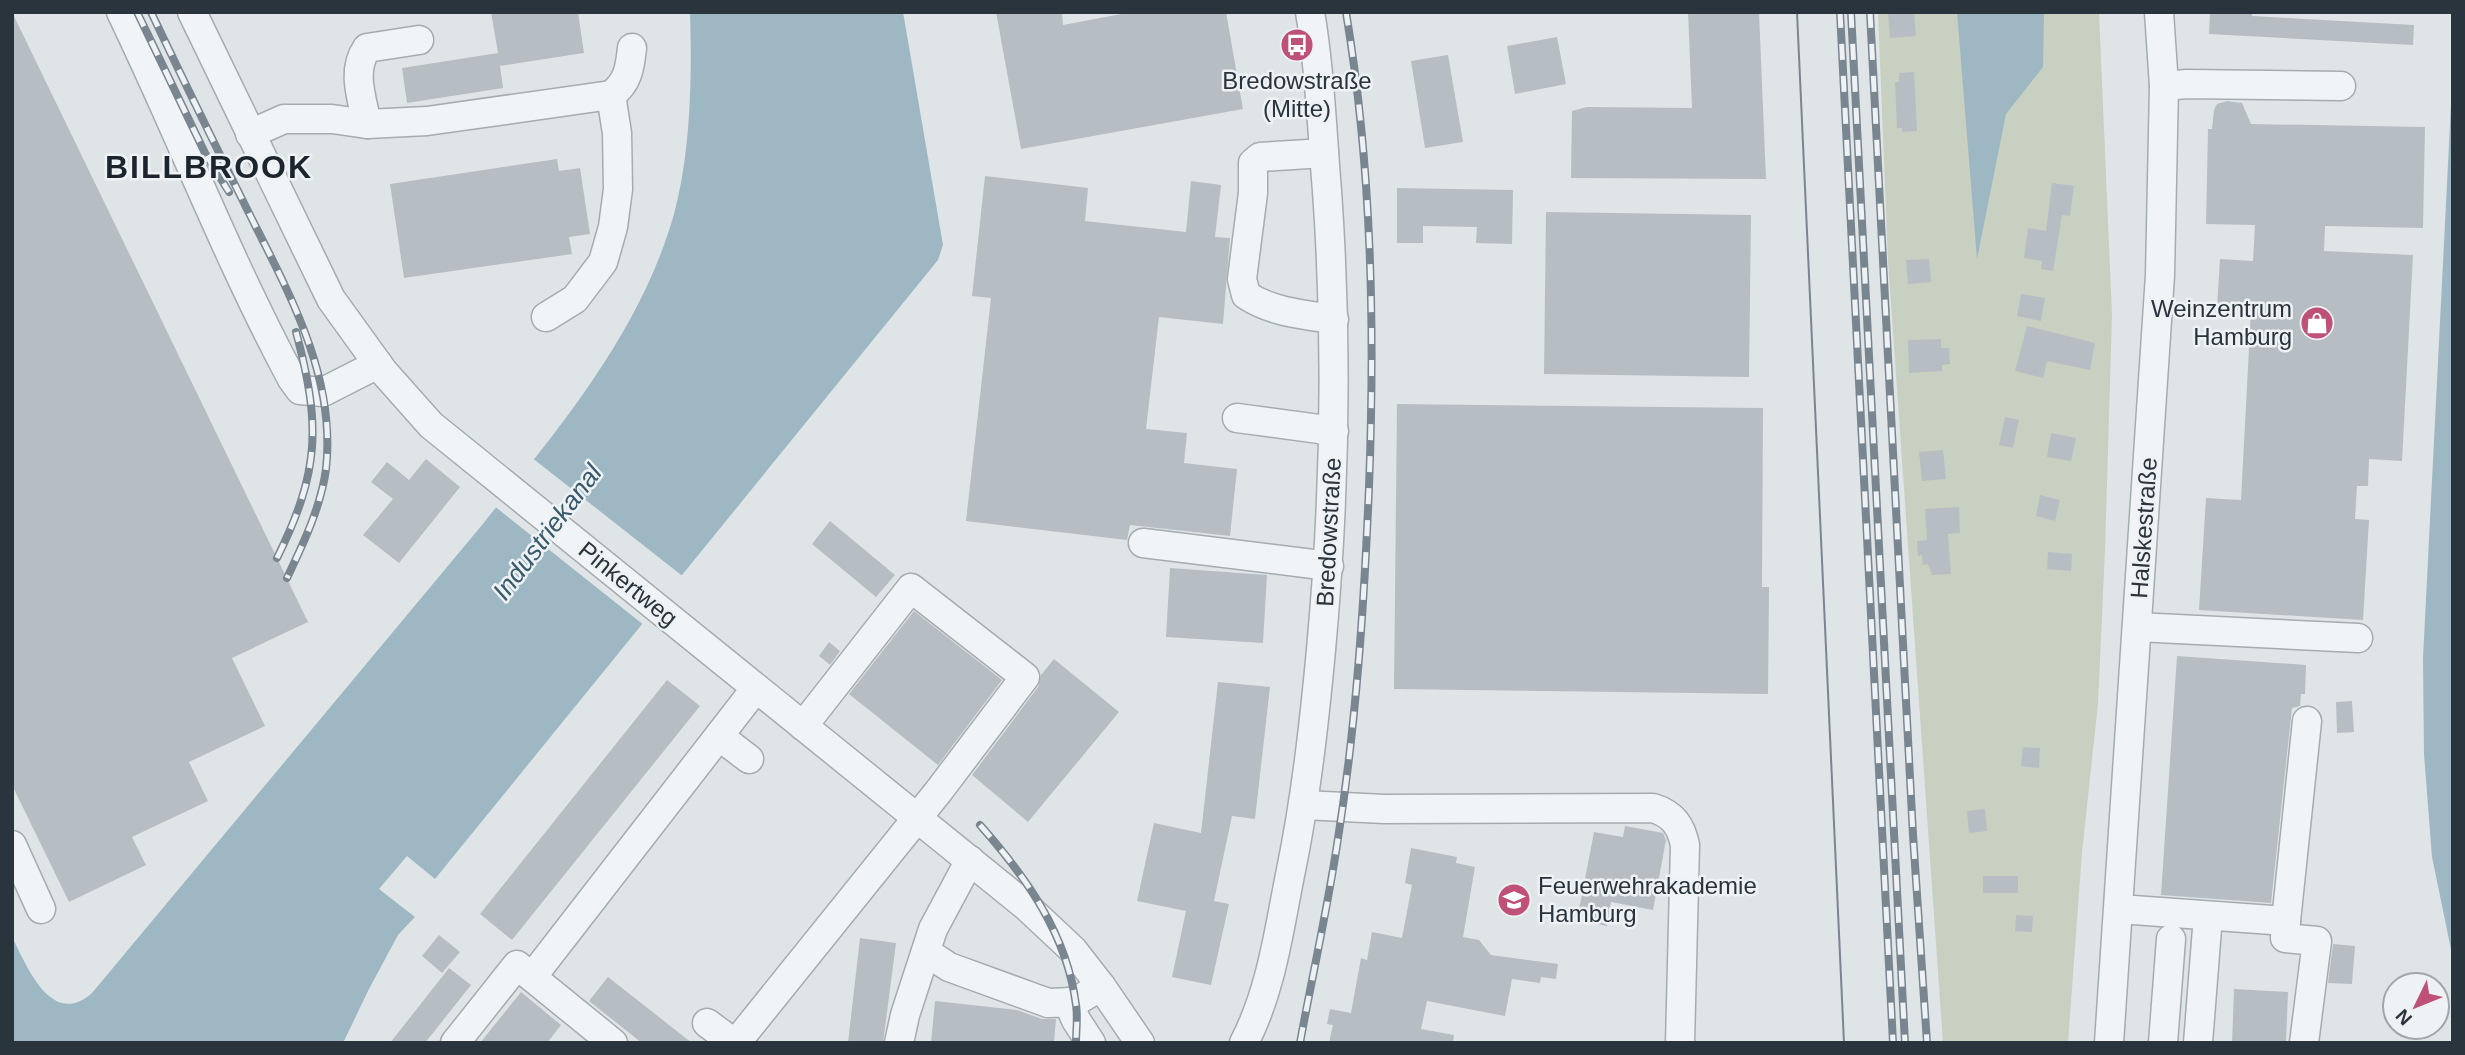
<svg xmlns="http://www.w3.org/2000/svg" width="2465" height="1055" viewBox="0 0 2465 1055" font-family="Arial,sans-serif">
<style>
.green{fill:#c8d0c1}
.water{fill:#9eb8c3}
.pier{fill:#dfe4e7}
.building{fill:#b7bec3}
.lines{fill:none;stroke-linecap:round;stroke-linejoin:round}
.minor-casing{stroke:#a5acb0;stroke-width:31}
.minor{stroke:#f1f4f6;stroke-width:28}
.tram{stroke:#7a868f;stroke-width:2}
.rail-casing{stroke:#7a868f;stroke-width:8}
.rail{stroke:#eef2f5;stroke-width:5;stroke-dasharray:16;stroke-linecap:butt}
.labels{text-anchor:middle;stroke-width:5;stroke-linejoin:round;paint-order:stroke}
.poi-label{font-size:24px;fill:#2a343c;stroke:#eef2f5}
.street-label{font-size:24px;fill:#2a343c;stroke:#eef2f5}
.water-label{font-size:26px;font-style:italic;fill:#385a6b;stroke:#eef2f5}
.district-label{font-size:32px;font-weight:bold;letter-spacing:2px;fill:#1c252d;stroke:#eef2f5}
</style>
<rect width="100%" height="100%" fill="#dfe4e7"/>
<polygon class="green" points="1878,12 2099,12 2112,315 2105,550 2098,704 2082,852 2068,1043 1943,1043 1888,261"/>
<g class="water">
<path d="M690,12H903L943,245L938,260L435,879L407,856L379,889L415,917L398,935L369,989L343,1043H12V937C27,966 51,1029 92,993L482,525C558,429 640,334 674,214C691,152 692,76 690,12Z"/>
<polygon points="1957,12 2044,12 2043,67 2006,114 1977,259"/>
<polygon points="2453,65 2453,959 2432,857 2424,754 2423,658"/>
</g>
<polygon class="pier" points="531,457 685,578 645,626 493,505"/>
<g class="building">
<polygon points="12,12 308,622 232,658 265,726 189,762 208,801 132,837 146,865 69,902 12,785"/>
<polygon points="491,12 578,12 584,53 500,66 503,88 407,103 402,68 498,53"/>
<polygon points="996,12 1062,12 1063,25 1132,12 1226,12 1243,109 1021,149"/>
<polygon points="1688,12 1759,12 1766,179 1571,178 1572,111 1587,107 1692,108"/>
<polygon points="1888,12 1914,12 1916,36 1890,38"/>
<polygon points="2210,12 2252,12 2252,16 2414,25 2413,45 2209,34"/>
<polygon points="1557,37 1566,84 1515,94 1507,46"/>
<polygon points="1448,55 1463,142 1425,148 1411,61"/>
<polygon points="1914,72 1917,131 1902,132 1902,128 1897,128 1895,82 1899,82 1899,73"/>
<polygon points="2227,101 2242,103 2251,124 2425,127 2423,228 2325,226 2324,251 2413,255 2402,461 2369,459 2368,486 2357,486 2355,519 2369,520 2363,620 2199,610 2206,498 2241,500 2251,310 2217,308 2220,259 2253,261 2255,225 2206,224 2208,129 2212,129 2214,110 2217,104"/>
<polygon points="557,159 559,171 580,168 590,234 569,237 572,254 404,278 390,184"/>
<polygon points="985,176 1088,188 1085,221 1186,232 1191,181 1221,185 1215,237 1230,238 1223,324 1159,317 1146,429 1187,433 1184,463 1237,469 1230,536 1130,525 1127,540 966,521 991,298 972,296"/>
<polygon points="2052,183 2074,186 2070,216 2062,215 2053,271 2041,269 2042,261 2024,258 2028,228 2046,231"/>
<polygon points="1397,188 1513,190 1512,244 1476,243 1477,227 1423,226 1423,243 1397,243"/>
<polygon points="1546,212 1751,215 1749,377 1544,374"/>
<polygon points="1929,259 1931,282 1908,284 1906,260"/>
<polygon points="2021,294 2045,298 2041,321 2017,316"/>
<polygon points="2027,326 2095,343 2090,370 2047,361 2043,378 2015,371"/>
<polygon points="1941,339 1941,348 1949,348 1950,364 1942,365 1942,371 1909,373 1908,340"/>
<polygon points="1397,404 1763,408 1762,587 1769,587 1768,694 1394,689"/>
<polygon points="2005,417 2019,420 2013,448 1999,445"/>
<polygon points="2051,433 2076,438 2071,461 2047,457"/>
<polygon points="1943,450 1946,479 1922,481 1919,452"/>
<polygon points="426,459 460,487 399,563 363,535 393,499 371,482 387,462 409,480"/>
<polygon points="2040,495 2060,500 2055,521 2036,516"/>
<polygon points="1959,507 1960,533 1948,534 1951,574 1932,575 1928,564 1923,565 1922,555 1918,556 1917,541 1927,540 1925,509"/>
<polygon points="830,521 895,575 876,597 812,544"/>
<polygon points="2048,552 2072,554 2071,571 2047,569"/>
<polygon points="1170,568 1267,575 1263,643 1166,637"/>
<polygon points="914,611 1002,680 938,765 849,694"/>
<polygon points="829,642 840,651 830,665 819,656"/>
<polygon points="2177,656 2306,665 2305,694 2301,694 2300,706 2292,708 2271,903 2161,895"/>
<polygon points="1054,659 1119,712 1028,822 972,775 1038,687 1041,675"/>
<polygon points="667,680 700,706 512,940 480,914"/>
<polygon points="1218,682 1270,687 1255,819 1232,816 1214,901 1229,904 1211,985 1172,977 1186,911 1137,901 1154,823 1201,833"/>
<polygon points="2352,701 2354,732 2337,733 2336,702"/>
<polygon points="2023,747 2040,748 2039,768 2021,766"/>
<polygon points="1985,809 1987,831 1969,833 1967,811"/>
<polygon points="1625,826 1663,833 1666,840 1653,910 1611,902 1607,926 1577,920 1594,832 1623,837"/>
<polygon points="1411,848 1457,857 1456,863 1475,867 1463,937 1479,940 1491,955 1558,964 1556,979 1541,977 1540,983 1512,979 1505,1016 1427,1001 1421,1029 1454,1035 1453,1043 1329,1043 1333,1025 1327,1024 1330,1009 1351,1013 1361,958 1367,960 1372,932 1402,938 1412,885 1405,883"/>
<rect x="1983" y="876" width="35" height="17"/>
<polygon points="2016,915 2033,916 2032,932 2015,931"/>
<polygon points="439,935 460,952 442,973 422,956"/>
<polygon points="860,938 896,943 883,1043 848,1043"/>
<polygon points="2333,944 2355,946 2352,984 2328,983"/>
<polygon points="449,968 471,985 425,1043 390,1043"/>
<polygon points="608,977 692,1043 642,1043 589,1001"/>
<polygon points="2234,989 2288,992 2286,1043 2232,1043"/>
<polygon points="521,992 561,1025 547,1043 480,1043"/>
<polygon points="935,1001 1017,1010 1042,1019 1056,1019 1054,1043 931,1043"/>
</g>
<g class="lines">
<defs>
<g id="minor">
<path d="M121,12C180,134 228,260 292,379L300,390L323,392L378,364"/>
<polyline points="192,12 331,299 383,371 431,425 1026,906 1073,950 1101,986 1140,1043"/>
<polyline points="2164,86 2187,84 2341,86"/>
<path d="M367,124C362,98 351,71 367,48L419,40"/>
<path d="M250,134L284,119H332L367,124L427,121L611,95C628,83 630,67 632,48"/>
<path d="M1324,153L1260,157L1253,163V193L1242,279L1246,295C1271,312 1305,315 1334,319"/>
<polyline points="546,317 575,299 603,262 613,227 618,189 617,133 611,95"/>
<polyline points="1237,418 1334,431"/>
<polyline points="1143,543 1329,566"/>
<polyline points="2137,627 2358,638"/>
<polyline points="719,736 749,759"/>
<path d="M1304,805L1384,809L1653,808C1673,814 1681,826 1685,845L1680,1043"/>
<polyline points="12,845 41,909"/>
<polyline points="2119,909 2286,921 2307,721"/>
<polyline points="2286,921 2285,938 2317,941 2304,1043"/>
<polyline points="926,952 949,967 1048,1003 1075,1002 1101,986"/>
<polyline points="532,977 756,688"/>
<polyline points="1068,1002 1076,1020 1091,1043"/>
<polyline points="707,1023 734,1043"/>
<polyline points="455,1043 517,965 613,1043"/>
<polyline points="736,1043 938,792 1025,677 911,588 803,726"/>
<polyline points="899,1043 905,1015 933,929 970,860"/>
<path d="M1244,1043C1272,989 1279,929 1291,870C1306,797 1314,724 1321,650C1335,497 1338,345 1327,191C1322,131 1320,71 1310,12"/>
<polyline points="2109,1043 2160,275 2164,86 2159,12"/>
<polyline points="2163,1043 2171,939"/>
<polyline points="2198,1043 2208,916"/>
</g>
</defs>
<use href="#minor" class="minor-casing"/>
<use href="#minor" class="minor"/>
<polyline class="tram" points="1797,12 1844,1043"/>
<defs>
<g id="rail">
<polyline points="137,12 205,153 229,192"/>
<path d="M151,12C181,75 211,137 242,199C283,283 337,371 326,469C321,507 303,544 287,578"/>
<polyline points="1840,12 1893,1043"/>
<polyline points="1851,12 1905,1043"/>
<polyline points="1870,12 1913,835 1927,1043"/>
<path d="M277,558C320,471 321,425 296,332"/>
<path d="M980,825C1026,877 1067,934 1076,1005C1078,1017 1076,1030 1076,1043"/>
<path d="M1300,1043C1312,977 1327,911 1337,845C1356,726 1364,607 1369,487C1375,328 1372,169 1346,12"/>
</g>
</defs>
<use href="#rail" class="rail-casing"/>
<use href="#rail" class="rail"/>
</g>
<defs>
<symbol id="bus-disc" viewBox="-11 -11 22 22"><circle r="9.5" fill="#bf5178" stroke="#eef2f5"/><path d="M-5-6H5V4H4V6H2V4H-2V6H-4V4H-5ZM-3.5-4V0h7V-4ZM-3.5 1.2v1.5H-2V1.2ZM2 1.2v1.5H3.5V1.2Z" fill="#fff"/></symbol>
<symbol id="shop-disc" viewBox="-11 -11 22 22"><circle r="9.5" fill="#bf5178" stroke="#eef2f5"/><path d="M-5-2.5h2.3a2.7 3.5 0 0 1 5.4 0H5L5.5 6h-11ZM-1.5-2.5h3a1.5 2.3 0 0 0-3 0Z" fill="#fff"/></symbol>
<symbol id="university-disc" viewBox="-11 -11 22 22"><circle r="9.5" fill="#bf5178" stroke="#eef2f5"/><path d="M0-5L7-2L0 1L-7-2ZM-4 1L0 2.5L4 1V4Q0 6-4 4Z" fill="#fff"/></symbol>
</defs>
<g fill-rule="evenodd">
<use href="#bus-disc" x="1278" y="26" width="38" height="38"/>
<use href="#shop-disc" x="2298" y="304" width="38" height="38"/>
<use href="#university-disc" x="1495" y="881" width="38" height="38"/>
</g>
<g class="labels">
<g class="poi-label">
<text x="1297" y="89">Bredowstraße<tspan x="1297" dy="28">(Mitte)</tspan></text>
<text x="2292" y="317" text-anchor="end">Weinzentrum<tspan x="2292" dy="28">Hamburg</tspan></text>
<text x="1538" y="894" text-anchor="start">Feuerwehrakademie<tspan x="1538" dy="28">Hamburg</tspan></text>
</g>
<g class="street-label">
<text transform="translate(2144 528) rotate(-86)" y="8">Halskestraße</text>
<text transform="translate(1329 532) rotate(-87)" y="8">Bredowstraße</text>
<text transform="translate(628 584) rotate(39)" y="8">Pinkertweg</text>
</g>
<g class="water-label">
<text transform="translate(547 532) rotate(-53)" y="9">Industriekanal</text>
</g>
<g class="district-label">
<text x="209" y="178">BILLBROOK</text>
</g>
</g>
<rect width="2465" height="1055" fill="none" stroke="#2a343c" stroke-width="28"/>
<g transform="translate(2416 1006) rotate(227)"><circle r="33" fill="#eef2f5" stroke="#a0a6ab" stroke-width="2"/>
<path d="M0-5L12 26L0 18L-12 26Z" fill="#bf5178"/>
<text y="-10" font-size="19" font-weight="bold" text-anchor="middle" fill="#2a343c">N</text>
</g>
</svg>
